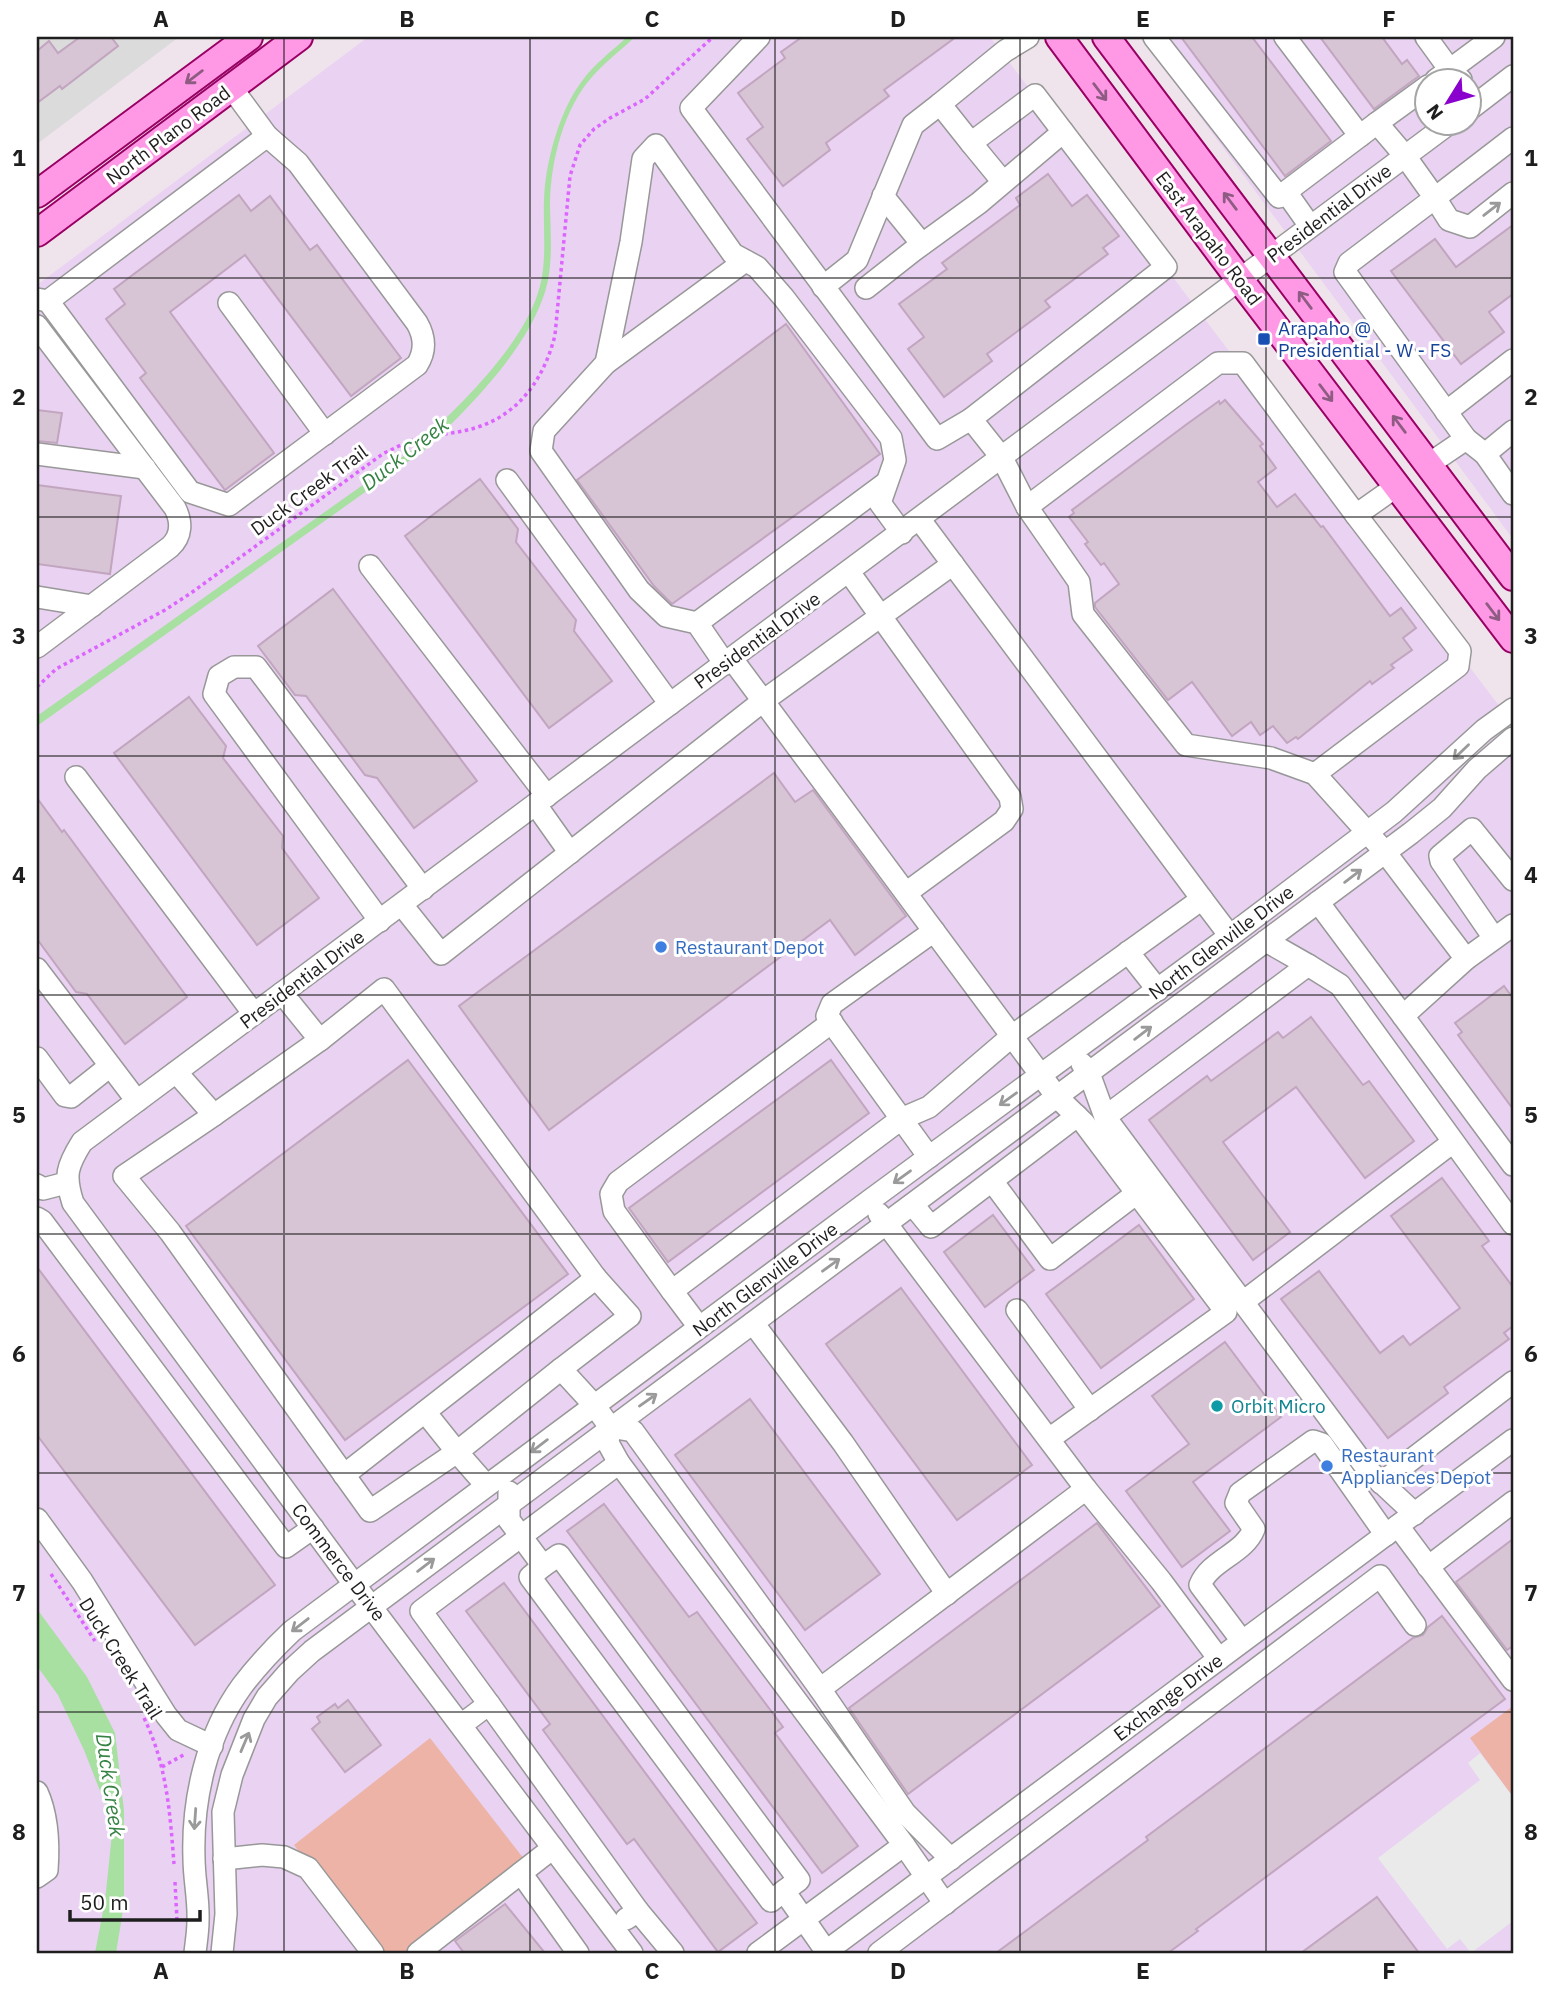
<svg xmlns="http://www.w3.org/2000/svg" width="1550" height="1990" viewBox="0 0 1550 1990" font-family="'IBM Plex Sans',sans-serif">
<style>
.residential{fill:#dcdbdc}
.commercial{fill:#e9d2f2;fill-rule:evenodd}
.grass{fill:#edb3a6}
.parking{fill:#eaeaea}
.water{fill:#a7e0a1}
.building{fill:#d7c4d5;stroke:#c2a5bf;stroke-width:2}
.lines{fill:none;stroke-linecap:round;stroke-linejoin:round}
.minor-casing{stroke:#989898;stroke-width:24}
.major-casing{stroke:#980064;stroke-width:30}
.path{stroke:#dd65ff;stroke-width:3.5;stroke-dasharray:3.5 3.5;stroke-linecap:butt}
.minor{stroke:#fff;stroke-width:21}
.major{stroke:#ff99e6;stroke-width:26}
.oneway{stroke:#8e5c82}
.oneway2{stroke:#9a9a9a}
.grid{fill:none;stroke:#1e1e1e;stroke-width:2;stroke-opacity:0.55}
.transit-dot{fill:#1a4fb4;stroke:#fff;stroke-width:2.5}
.shop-dot{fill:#3f7fe0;stroke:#fff;stroke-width:2.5}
.culture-dot{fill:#0f9aa8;stroke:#fff;stroke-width:2.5}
.labels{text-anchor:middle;stroke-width:6;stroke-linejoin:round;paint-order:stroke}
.street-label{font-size:19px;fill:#1e1e1e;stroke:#fff}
.transit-label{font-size:19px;fill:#164399;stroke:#fff;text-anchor:start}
.shop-label{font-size:19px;fill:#366cbe;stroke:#fff;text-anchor:start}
.culture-label{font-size:19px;fill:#0d838f;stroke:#fff;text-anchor:start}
.water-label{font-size:21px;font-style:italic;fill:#358243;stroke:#fff}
.neatline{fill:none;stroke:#1e1e1e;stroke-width:2.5}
.grid-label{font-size:23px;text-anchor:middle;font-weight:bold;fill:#1e1e1e}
</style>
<rect width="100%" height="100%" fill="#f0e4ec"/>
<polygon class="residential" points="37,37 179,37 37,144"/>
<g class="commercial">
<polygon points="368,37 990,37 1513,724 1513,1953 37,1953 37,285"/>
<path d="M1141,37H1513V539ZM1428,80H1470V122H1428Z"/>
</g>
<g class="grass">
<polygon points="1513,1706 1513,1797 1470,1738"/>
<polygon points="430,1738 524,1859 404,1953 378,1953 294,1845"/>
</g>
<polygon class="parking" points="1480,1753 1513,1797 1513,1921 1471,1953 1460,1939 1447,1949 1378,1858 1480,1780 1468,1763"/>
<g class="water">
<path d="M627,37H635C621,50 605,62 592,77C564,108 551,160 550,201C550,231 554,263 545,292C526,351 471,405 427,448L37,726V716L415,448C458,407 525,345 540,286C547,259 543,229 544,201C545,164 559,111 582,81C594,64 612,51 627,37Z"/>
<polygon points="37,1609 87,1677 115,1733 124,1811 124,1904 116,1953 95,1953 105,1901 113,1824 84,1750 58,1695 37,1666"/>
</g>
<g class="building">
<polygon points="80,37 111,37 118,46 62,89 60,86 37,103 37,51 49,41 58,53"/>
<polygon points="802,37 956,37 884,90 889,96 826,143 830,150 783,186 747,139 763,127 738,93 785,58 781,52"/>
<polygon points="1181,37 1252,37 1331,141 1285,176"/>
<polygon points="1320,37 1382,37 1402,64 1407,60 1419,76 1374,109"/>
<polygon points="1048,174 1072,206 1087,195 1119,236 1103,248 1108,254 1045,301 1050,307 987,354 992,361 944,397 908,349 924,337 899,304 947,269 942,263 1020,205 1016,198"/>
<polygon points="239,195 251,211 270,196 310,250 317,245 401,358 351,396 245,255 170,312 274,453 225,490 140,378 146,373 106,319 125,304 114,289"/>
<polygon points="1513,225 1513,294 1489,312 1504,332 1461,364 1391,271 1435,239 1456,267"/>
<polygon points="786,324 880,454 672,604 654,586 577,480"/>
<polygon points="1225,400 1263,444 1260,446 1276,468 1258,482 1277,507 1295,494 1321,527 1323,526 1390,616 1401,608 1416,628 1403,638 1412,650 1391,665 1394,668 1372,684 1370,681 1298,739 1296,737 1287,743 1273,726 1260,735 1251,722 1232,736 1192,682 1168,700 1095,607 1095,603 1119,584 1104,563 1101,565 1085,544 1088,542 1069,517 1074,513 1072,510 1187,424 1219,401 1220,404"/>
<polygon points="37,410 62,413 57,443 37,441"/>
<polygon points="480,479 518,529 516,542 576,620 574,631 612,681 549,728 405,536"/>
<polygon points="37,485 121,496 110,574 37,564"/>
<polygon points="333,589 477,781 414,828 377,778 365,775 306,696 295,695 258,646"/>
<polygon points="189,697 226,746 223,758 283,836 282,848 319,898 257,945 114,753"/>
<polygon points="774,773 795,802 813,790 906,916 855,955 830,920 549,1130 459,1006"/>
<polygon points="37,798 62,832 64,830 187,997 125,1044 87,994 76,992 37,939"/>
<polygon points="1504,986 1513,998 1513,1109 1458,1035 1462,1032 1455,1023"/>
<polygon points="1311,1017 1363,1085 1369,1081 1414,1141 1365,1178 1296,1087 1223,1142 1290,1232 1253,1260 1149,1120 1207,1076 1211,1081 1278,1032 1283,1038"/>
<polygon points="408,1060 568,1274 345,1440 186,1226"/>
<polygon points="831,1060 869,1113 668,1262 629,1208"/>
<polygon points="1442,1178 1489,1241 1482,1246 1513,1287 1513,1326 1504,1333 1509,1339 1444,1387 1448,1393 1388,1438 1281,1299 1319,1271 1380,1353 1403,1336 1410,1345 1460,1308 1391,1216"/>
<polygon points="993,1215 1034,1270 985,1307 944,1252"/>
<polygon points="1139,1225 1194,1299 1101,1368 1046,1294"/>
<polygon points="37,1267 275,1585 195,1645 37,1435"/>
<polygon points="901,1288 1032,1465 957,1520 826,1344"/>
<polygon points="1225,1342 1281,1417 1193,1482 1230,1531 1182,1567 1126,1491 1189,1444 1152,1396"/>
<polygon points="750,1399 880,1574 805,1630 675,1455"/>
<polygon points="604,1504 689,1617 697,1612 783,1727 775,1733 858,1846 822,1873 567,1531"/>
<polygon points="1097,1523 1160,1606 908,1794 849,1708"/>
<polygon points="1513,1539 1513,1646 1507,1650 1456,1582"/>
<polygon points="504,1583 757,1923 718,1952 634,1839 627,1844 543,1730 550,1724 466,1611"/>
<polygon points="1442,1616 1505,1699 1196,1929 1198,1931 1168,1953 996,1953 1148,1840 1146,1837 1413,1638 1423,1635 1428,1627"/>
<polygon points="348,1700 381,1745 345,1772 312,1729 320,1722 317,1717 335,1704 338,1708"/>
<polygon points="1377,1897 1419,1953 1301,1953"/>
<polygon points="505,1904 545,1953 464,1953 455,1941"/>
</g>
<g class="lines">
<defs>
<g id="minor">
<polyline points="759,37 691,108 937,439 971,419"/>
<polyline points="1028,37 1005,51 940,104 971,143 1035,95 1166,267 971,419 1002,458 1027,507 1079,582 1083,614 1186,745 1271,758 1315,774 1385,852 1466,959"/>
<polyline points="1154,37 1279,197 1377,123 1405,156 1435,198 1349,263 1345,272 1466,439"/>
<polyline points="1285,37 1360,136"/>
<polyline points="1426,37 1450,70 1461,80"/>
<polyline points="1436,80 1494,37"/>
<polyline points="1470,109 1513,76"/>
<polyline points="1377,123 1428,86"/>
<polyline points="1513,138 1435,198 1449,220 1470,227 1513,193"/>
<polyline points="971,143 1003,182"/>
<polyline points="1286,192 1310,226"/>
<polyline points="883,196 922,244"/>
<polyline points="823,287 857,260 913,125 940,104"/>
<polyline points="866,288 913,251 979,203 1063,132"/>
<path d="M37,299L48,301L190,492L229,505L417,365C426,351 425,337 417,323L298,163L267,136L231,87"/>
<polyline points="48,301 267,136"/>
<polyline points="229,303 325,434"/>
<path d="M37,326L175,508C182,522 182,536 170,547L37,647"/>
<polyline points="606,363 745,261"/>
<polyline points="1446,412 1513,360"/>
<polyline points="37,454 145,468"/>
<polyline points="1485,454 1513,431"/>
<polyline points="1429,464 1466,439 1485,454 1513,494"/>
<polyline points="507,480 670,704"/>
<polyline points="1027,507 1218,363 1243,363 1356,515"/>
<polyline points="920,520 1202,899"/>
<polyline points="370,566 547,796"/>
<polyline points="849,572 1010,797 1012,809 1004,821 906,893"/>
<polyline points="37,597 92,606"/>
<polyline points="697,623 886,483"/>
<polyline points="732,659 1057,1097 1084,1123 1226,1312 1049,1439"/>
<polyline points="725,664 697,623 666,616 639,590 541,451 544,431 606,363 631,242 643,159 656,145 733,254 757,267 784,298 891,438 895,460 880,503 902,533"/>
<polyline points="1315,774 1458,666 1460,651 1356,515 1397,486"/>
<polyline points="76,777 254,1014"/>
<polyline points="536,805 570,853"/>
<polyline points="1318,902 1403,1016"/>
<polyline points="402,905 441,954 763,701 953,564"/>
<polyline points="380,921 214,694 219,676 234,667 256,667 423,889"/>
<polyline points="1513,925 1466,959 1403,1016 1513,1165"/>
<polyline points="1494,938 1441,861 1440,856 1472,829 1513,880"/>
<polyline points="1128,952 1158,990"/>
<polyline points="1308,965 1340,985 1513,1224"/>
<polyline points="37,969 137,1101"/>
<polyline points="282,993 320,1040 384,989 596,1278 630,1316 561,1369 594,1405 610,1427 608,1443 619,1463 904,1845 758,1953"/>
<polyline points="37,1058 65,1096 71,1097 110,1066"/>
<polyline points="1082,1064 1089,1073 1105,1117 1368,1470 1415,1514"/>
<polyline points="176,1072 214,1115 124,1176 170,1232 370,1511 457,1452 425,1412"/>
<polyline points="214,1115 320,1040"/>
<polyline points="1105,1117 1308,965 1266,941"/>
<polyline points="929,1157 827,1016 832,1004 934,931"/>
<polyline points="992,1181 1050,1259 1137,1193"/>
<polyline points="37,1185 43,1189 66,1183"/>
<polyline points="913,1205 931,1227 1077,1116"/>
<polyline points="879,1214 1086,1489"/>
<polyline points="37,1218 42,1221 286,1547 313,1528"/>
<polyline points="672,1291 614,1211 611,1194 618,1182 832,1022"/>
<polyline points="1243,1302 1453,1142"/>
<polyline points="1017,1310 1090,1410"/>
<polyline points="753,1323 843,1443 947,1594"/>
<polyline points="699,1327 672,1291 901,1119 929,1107 1012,1036 1202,899 1230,936"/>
<polyline points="610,1427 633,1431 820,1689"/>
<polyline points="344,1475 596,1278"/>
<polyline points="1381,1483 1513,1382"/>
<polyline points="486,1485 457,1452 561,1369"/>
<polyline points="509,1492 509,1520 543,1566 559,1555 799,1880 784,1891 826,1951"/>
<polyline points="37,1519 82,1581 166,1715 178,1730 212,1746"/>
<polyline points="1398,1526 1513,1680"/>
<polyline points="543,1566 530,1577 771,1901 784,1891"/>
<polyline points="1428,1567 1513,1502"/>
<path d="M1242,1641L1200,1585C1210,1560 1244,1554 1254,1529L1236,1503L1240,1493L1313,1441L1322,1444L1386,1535"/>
<polyline points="489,1704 638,1911"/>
<polyline points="461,1725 489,1704 421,1611 619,1463"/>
<path d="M37,1792C48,1816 49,1843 47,1870L37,1877"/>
<polyline points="904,1845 945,1904"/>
<polyline points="224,1859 262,1855 284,1857 308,1868 373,1953"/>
<polyline points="951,1859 905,1813 820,1689 1086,1489 1161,1581 1219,1659"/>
<polyline points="521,1873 578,1953"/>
<polyline points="626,1919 638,1911 673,1953"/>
<path d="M195,1953C196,1943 198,1932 198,1921C199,1900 194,1879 194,1858C192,1799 207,1734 242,1686C257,1666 274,1648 292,1631L869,1201L1230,936L1394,812L1484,730L1513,709"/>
<path d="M222,1953L226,1914L223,1812L232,1775L254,1719L267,1697L289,1672L312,1651C677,1376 1046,1108 1411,833L1442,808L1477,769L1513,738"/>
<polyline points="418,1953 553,1848"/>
<path d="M632,1953L354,1584L73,1203C64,1175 67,1166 82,1142L1451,122"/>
<polyline points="824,1953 1513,1440"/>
<polyline points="879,1953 1380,1576 1415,1625"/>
</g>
<g id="major">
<polyline points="1059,37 1240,280 1513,639"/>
<polyline points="1106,37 1513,577"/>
<polyline points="37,194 249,37"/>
<polyline points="37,233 299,37"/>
</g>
</defs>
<use href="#minor" class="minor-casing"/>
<use href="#major" class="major-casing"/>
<g class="path">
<path d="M37,687L56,669L165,610L191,593L384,453C394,449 403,443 414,440C435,434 457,434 478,427C521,413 545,376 555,335L570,176L580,145L594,129L610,118L645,99L713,37"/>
<polyline points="51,1574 95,1641"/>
<path d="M144,1718C167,1765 170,1813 174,1864"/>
<polyline points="162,1767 185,1754"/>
<polyline points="175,1882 177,1920"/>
</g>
<use href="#minor" class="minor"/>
<use href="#major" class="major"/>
</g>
<defs><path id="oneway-shaft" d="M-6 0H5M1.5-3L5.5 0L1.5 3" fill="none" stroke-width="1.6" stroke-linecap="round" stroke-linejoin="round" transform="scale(1.75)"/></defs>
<g class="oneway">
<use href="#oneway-shaft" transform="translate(194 77) rotate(143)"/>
<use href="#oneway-shaft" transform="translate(1100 92) rotate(53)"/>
<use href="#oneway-shaft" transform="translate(1230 201) rotate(-127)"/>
<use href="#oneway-shaft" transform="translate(1305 300) rotate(-127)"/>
<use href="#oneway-shaft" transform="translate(1326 393) rotate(53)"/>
<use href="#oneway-shaft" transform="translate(1399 424) rotate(-127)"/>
<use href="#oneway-shaft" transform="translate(1493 612) rotate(53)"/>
</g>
<g class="oneway2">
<use href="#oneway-shaft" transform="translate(1492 209) rotate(-38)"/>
<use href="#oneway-shaft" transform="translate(1461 752) rotate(136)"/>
<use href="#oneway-shaft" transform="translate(1353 876) rotate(-37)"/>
<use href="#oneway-shaft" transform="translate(1143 1033) rotate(-37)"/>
<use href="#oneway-shaft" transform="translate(1008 1099) rotate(144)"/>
<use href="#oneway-shaft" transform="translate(902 1177) rotate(144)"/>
<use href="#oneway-shaft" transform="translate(831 1265) rotate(-36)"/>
<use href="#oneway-shaft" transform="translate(648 1400) rotate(-35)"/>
<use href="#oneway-shaft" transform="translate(539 1446) rotate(143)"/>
<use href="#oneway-shaft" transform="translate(426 1565) rotate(-37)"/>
<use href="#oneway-shaft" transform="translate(300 1625) rotate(142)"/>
<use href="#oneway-shaft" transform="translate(245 1742) rotate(-67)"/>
<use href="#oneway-shaft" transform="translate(195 1819) rotate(94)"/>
</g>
<path class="grid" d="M284,37V1953M530,37V1953M775,37V1953M1020,37V1953M1266,37V1953M37,278H1513M37,517H1513M37,756H1513M37,995H1513M37,1234H1513M37,1473H1513M37,1712H1513"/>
<rect class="transit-dot" x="1257" y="332" width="14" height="14" rx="3.5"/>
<g class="shop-dot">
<circle cx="661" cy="947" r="7"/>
<circle cx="1327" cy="1466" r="7"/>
</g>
<circle class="culture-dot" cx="1217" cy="1406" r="7"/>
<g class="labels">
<g class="street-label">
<text transform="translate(168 135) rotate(-37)" y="7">North Plano Road</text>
<text transform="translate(1329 213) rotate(-37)" y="7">Presidential Drive</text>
<text transform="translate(1209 238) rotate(53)" y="7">East Arapaho Road</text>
<text transform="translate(309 490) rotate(-36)" y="7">Duck Creek Trail</text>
<text transform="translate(757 640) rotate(-36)" y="7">Presidential Drive</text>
<text transform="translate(1221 942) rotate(-37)" y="7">North Glenville Drive</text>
<text transform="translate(302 979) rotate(-37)" y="7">Presidential Drive</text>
<text transform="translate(765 1279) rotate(-37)" y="7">North Glenville Drive</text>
<text transform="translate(339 1562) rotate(53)" y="7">Commerce Drive</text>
<text transform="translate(121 1658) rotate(58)" y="7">Duck Creek Trail</text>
<text transform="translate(1168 1697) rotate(-37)" y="7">Exchange Drive</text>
</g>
<g class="transit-label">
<text x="1278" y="335">Arapaho @<tspan x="1278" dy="22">Presidential - W - FS</tspan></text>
</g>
<g class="shop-label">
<text x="675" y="954">Restaurant Depot</text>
<text x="1341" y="1462">Restaurant<tspan x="1341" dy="22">Appliances Depot</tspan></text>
</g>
<g class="culture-label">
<text x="1231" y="1413">Orbit Micro</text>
</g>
<g class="water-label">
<text transform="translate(405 454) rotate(-38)" y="7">Duck Creek</text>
<text transform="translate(110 1785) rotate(82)" y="7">Duck Creek</text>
</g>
</g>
<rect width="1550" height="1990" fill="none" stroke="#ffffff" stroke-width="77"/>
<g transform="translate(1448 102) rotate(233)"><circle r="33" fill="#ffffff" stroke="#a5a5a5" stroke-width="2"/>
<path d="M0-5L12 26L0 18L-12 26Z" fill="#8a00cc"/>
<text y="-10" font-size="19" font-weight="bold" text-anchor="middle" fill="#1e1e1e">N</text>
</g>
<path d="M70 1910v10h130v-10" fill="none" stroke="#1e1e1e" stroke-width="3.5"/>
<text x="80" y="1910" font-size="21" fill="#1e1e1e" stroke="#ffffff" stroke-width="5" paint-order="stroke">50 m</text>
<rect x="38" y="38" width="1474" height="1914" class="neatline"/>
<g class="grid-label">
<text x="161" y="27">A</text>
<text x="407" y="27">B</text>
<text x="652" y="27">C</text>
<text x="898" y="27">D</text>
<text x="1143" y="27">E</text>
<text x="1389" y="27">F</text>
<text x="19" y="166">1</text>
<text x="1531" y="166">1</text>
<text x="19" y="405">2</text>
<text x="1531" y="405">2</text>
<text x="19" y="644">3</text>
<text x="1531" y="644">3</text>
<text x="19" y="883">4</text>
<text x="1531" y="883">4</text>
<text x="19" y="1123">5</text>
<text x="1531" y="1123">5</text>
<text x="19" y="1362">6</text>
<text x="1531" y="1362">6</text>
<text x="19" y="1601">7</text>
<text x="1531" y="1601">7</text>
<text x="19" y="1840">8</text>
<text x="1531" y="1840">8</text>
<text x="161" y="1979">A</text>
<text x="407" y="1979">B</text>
<text x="652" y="1979">C</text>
<text x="898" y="1979">D</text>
<text x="1143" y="1979">E</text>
<text x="1389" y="1979">F</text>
</g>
</svg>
